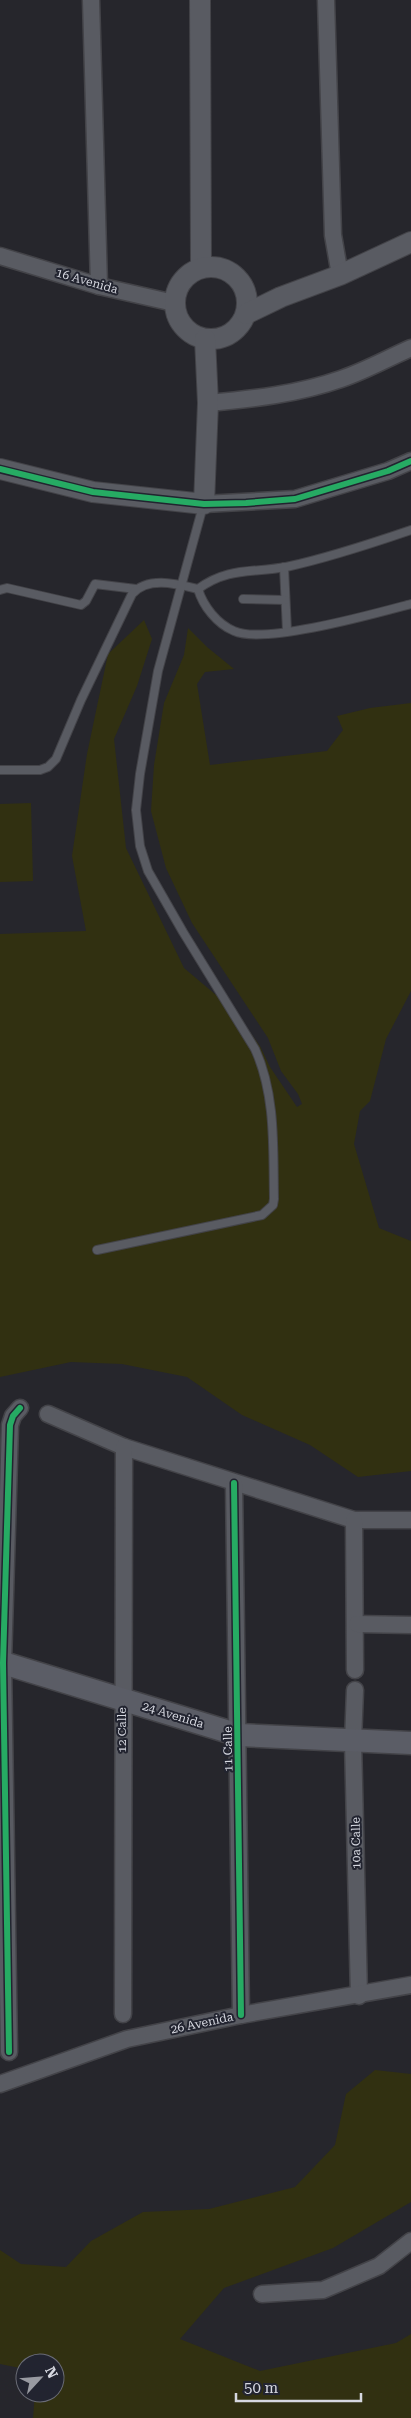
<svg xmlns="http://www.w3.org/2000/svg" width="411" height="2418" viewBox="0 0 411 2418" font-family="'Roboto Serif',serif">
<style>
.green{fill:#313011}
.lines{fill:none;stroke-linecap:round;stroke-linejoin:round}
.service-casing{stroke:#434348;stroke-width:10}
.minor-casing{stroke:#434348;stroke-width:19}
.tertiary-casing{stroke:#434348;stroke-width:22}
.secondary-casing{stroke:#434348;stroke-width:25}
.service{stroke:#595b62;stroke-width:8}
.minor{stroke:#595b62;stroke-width:16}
.tertiary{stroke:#595b62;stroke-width:20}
.secondary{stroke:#5b5d66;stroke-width:22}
.cycleway-casing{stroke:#222430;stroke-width:9}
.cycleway{stroke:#26ab63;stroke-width:6}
.labels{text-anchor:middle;stroke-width:4;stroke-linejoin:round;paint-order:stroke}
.street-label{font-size:12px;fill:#d6d8e0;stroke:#222430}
</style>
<rect width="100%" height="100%" fill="#26262c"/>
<g class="green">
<polygon points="144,620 152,639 137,686 114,739 126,848 184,968 235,1011 260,1046 270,1067 297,1107 302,1104 298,1094 281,1071 268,1038 192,923 166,868 151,811 154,765 164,703 184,655 188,628 207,647 234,669 205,672 197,684 210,765 327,751 343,730 337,716 370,708 411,703 411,991 386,1039 370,1101 360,1111 354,1144 379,1228 411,1241 411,1471 358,1477 310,1445 242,1415 187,1377 122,1364 71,1362 0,1377 0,934 86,931 72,856 87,754 108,654"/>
<polygon points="31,803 33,881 0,882 0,804"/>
<polygon points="375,2070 411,2074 411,2202 333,2248 224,2288 180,2339 260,2371 396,2343 411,2334 411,2418 33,2418 35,2393 55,2393 55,2363 25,2363 25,2369 0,2364 0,2250 21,2264 66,2267 91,2241 143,2212 209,2209 295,2187 335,2145 346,2094"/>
</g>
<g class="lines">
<defs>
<g id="service">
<polyline points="284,567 287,631"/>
<path d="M198,589C203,606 217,624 234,631C264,645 377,613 411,604"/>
<path d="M198,589C228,567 252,573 286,567C328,558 370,544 411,530"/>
<polyline points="0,590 7,588 81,605 86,601 95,584 136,589"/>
<polyline points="243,599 285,600"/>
<path d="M0,770H40L48,767L56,759L81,700L132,594C148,576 177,584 198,589"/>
<path d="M97,1250L262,1215L273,1205L274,1199C273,1148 276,1095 255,1049L183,932L148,871L140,846L136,810L140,774L158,671L203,506"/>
</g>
<g id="minor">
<polyline points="91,0 99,286"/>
<polyline points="326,0 333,235 340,275"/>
<polyline points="0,256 99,286 174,303"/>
<path d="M208,403C253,399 298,394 341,379C365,371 388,358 411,348"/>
<polyline points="204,504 295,499 388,471 411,461"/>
<polyline points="48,1414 124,1447 354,1520 411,1520"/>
<polyline points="234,1483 241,2015"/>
<polyline points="354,1520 355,1670"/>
<polyline points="357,1624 411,1625"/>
<polyline points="355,1690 353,1741 359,1996"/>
<polyline points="123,2014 124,1447"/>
<polyline points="9,2052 3,1663 10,1425 13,1416 20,1408"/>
<polyline points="0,2084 127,2039 241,2015 411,1985"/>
<polyline points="262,2294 323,2290 379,2266 411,2241"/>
</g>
<g id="tertiary">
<polyline points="200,0 201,268"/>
<circle cx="211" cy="303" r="36"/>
<polyline points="246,314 281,297 340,275 411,242"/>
<polyline points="0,469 93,492 204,504 208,403 205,339"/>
</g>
<polyline id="secondary" points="0,1662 239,1735 411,1743"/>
</defs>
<use href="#service" class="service-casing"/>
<use href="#minor" class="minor-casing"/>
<use href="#tertiary" class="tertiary-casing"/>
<use href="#secondary" class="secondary-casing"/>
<use href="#service" class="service"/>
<use href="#minor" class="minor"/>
<use href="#tertiary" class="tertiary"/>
<use href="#secondary" class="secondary"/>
<defs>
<g id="cycleway">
<polyline points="0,469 93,492 204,504 246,503 295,499 388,471 411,461"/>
<polyline points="234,1483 241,2015"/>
<polyline points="9,2052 3,1663 10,1425 13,1416 20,1408"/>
</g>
</defs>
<use href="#cycleway" class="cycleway-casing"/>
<use href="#cycleway" class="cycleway"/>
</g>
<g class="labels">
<g class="street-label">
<text transform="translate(87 281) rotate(16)" y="4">16 Avenida</text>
<text transform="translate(173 1715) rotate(17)" y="4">24 Avenida</text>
<text transform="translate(122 1730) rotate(-90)" y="4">12 Calle</text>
<text transform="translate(228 1749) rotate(-91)" y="4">11 Calle</text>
<text transform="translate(356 1843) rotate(-91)" y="4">10a Calle</text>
<text transform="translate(202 2023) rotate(-12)" y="4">26 Avenida</text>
</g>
</g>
<g transform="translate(40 2378) rotate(64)"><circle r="24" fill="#222430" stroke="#6a6c76"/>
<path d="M0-4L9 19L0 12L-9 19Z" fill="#989aa1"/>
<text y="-8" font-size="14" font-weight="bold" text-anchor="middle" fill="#d6d8e0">N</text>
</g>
<path d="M236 2393v8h125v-8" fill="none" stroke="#d6d8e0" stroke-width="2.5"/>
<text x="244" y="2393" font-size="15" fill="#d6d8e0" stroke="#222430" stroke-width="4" paint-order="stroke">50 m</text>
</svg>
